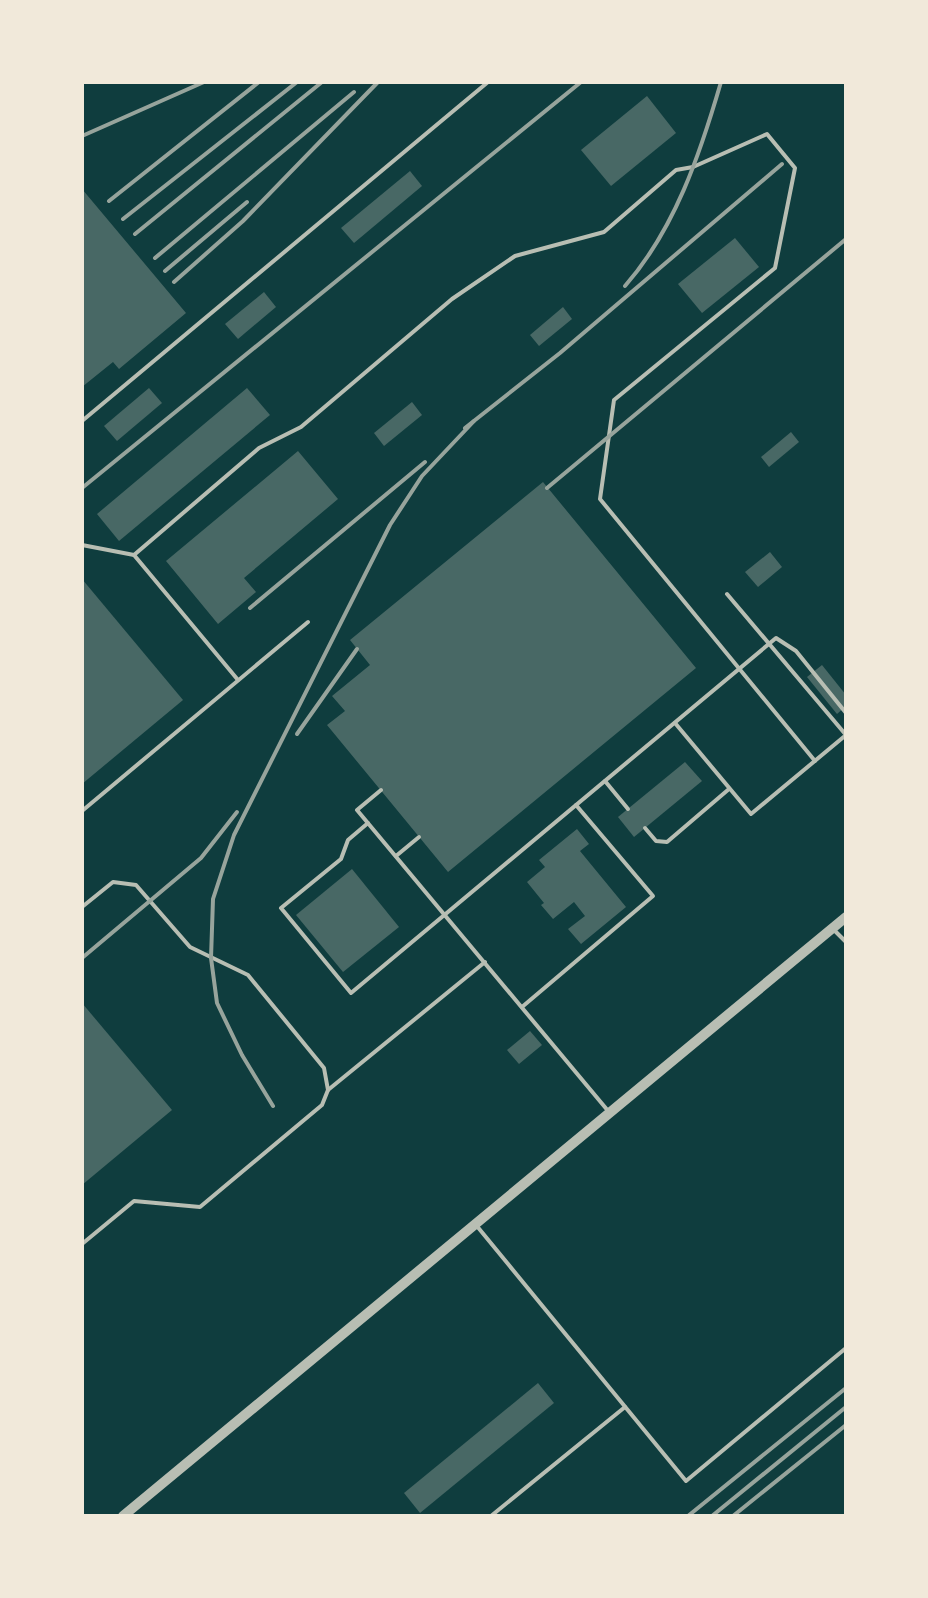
<svg xmlns="http://www.w3.org/2000/svg" width="928" height="1598" viewBox="0 0 928 1598" font-family="'PT Sans Narrow',sans-serif">
<style>
.building{fill:#486865}
.lines{fill:none;stroke-linecap:round;stroke-linejoin:round}
.service{stroke:#b8beb3;stroke-width:4}
.tertiary{stroke:#b8beb3;stroke-width:10}
.rail{stroke:#97a49c;stroke-width:4}
</style>
<rect width="100%" height="100%" fill="#0f3d3e"/>
<g class="building">
<polygon points="647,96 676,133 611,186 581,150"/>
<polygon points="410,171 422,186 354,243 341,228"/>
<polygon points="82,189 186,313 119,369 113,362 82,387"/>
<polygon points="735,238 759,267 702,313 678,284"/>
<polygon points="264,292 276,307 238,339 225,324"/>
<polygon points="563,307 572,319 539,346 530,335"/>
<polygon points="149,388 162,403 117,441 104,426"/>
<polygon points="247,388 270,415 119,541 97,514"/>
<polygon points="412,402 422,415 384,446 374,433"/>
<polygon points="791,432 799,442 769,467 761,457"/>
<polygon points="298,451 338,499 244,578 256,592 218,624 166,561"/>
<polygon points="543,482 696,668 448,872 327,725 345,711 332,696 370,665 350,640"/>
<polygon points="770,552 782,567 758,587 745,572"/>
<polygon points="82,579 183,700 82,784"/>
<polygon points="822,665 846,695 846,706 837,714 807,677"/>
<polygon points="685,762 702,781 634,837 618,817"/>
<polygon points="577,829 589,844 580,851 626,907 581,944 568,929 585,916 574,902 553,919 541,905 544,903 527,882 545,867 539,860"/>
<polygon points="352,869 399,927 343,972 296,915"/>
<polygon points="82,1003 172,1110 82,1185"/>
<polygon points="530,1031 542,1045 519,1064 507,1050"/>
<polygon points="538,1383 554,1403 420,1513 404,1493"/>
</g>
<g class="lines">
<g class="service">
<polyline points="82,421 488,82"/>
<polyline points="82,545 134,555 238,680"/>
<polyline points="134,555 259,448 301,427 452,299 515,256 604,232 676,170 693,167 767,134 795,168 775,268 614,400 600,499 815,761"/>
<polyline points="727,594 846,735"/>
<polyline points="675,723 751,814 846,735"/>
<polyline points="605,781 628,809"/>
<polyline points="381,790 357,810 609,1112"/>
<polyline points="82,811 308,622"/>
<polyline points="368,823 348,840 341,859 281,908 351,993 776,638 796,651 846,713"/>
<polyline points="645,828 656,841 667,842 729,789"/>
<polyline points="396,856 419,837"/>
<polyline points="82,907 113,882 136,885 190,947 248,975 324,1068 328,1090"/>
<polyline points="834,930 846,942"/>
<polyline points="522,1007 653,896 576,805"/>
<polyline points="476,1225 686,1481 846,1348"/>
<polyline points="82,1244 134,1201 200,1207 322,1105 328,1090 485,962"/>
<polyline points="491,1516 625,1407"/>
</g>
<polyline class="tertiary" points="123,1516 846,917"/>
<g class="rail">
<polyline points="82,136 204,82"/>
<polyline points="109,201 259,82"/>
<polyline points="123,219 297,82"/>
<polyline points="135,234 322,82"/>
<polyline points="155,258 354,92"/>
<polyline points="165,271 247,202"/>
<polyline points="174,282 243,221 378,82"/>
<path d="M625,286C675,229 700,154 721,82"/>
<polyline points="465,428 560,353 782,164"/>
<polyline points="82,488 581,82"/>
<polyline points="547,488 846,239"/>
<polyline points="250,608 425,462"/>
<polyline points="297,734 357,649"/>
<polyline points="82,958 201,858 237,812"/>
<polyline points="273,1106 242,1055 217,1003 211,958 213,899 234,835 390,525 422,476 474,421"/>
<polyline points="688,1516 846,1388"/>
<polyline points="712,1516 846,1407"/>
<polyline points="733,1516 846,1425"/>
</g>
</g>
<rect width="928" height="1598" fill="none" stroke="#f1e9da" stroke-width="168"/>
</svg>
